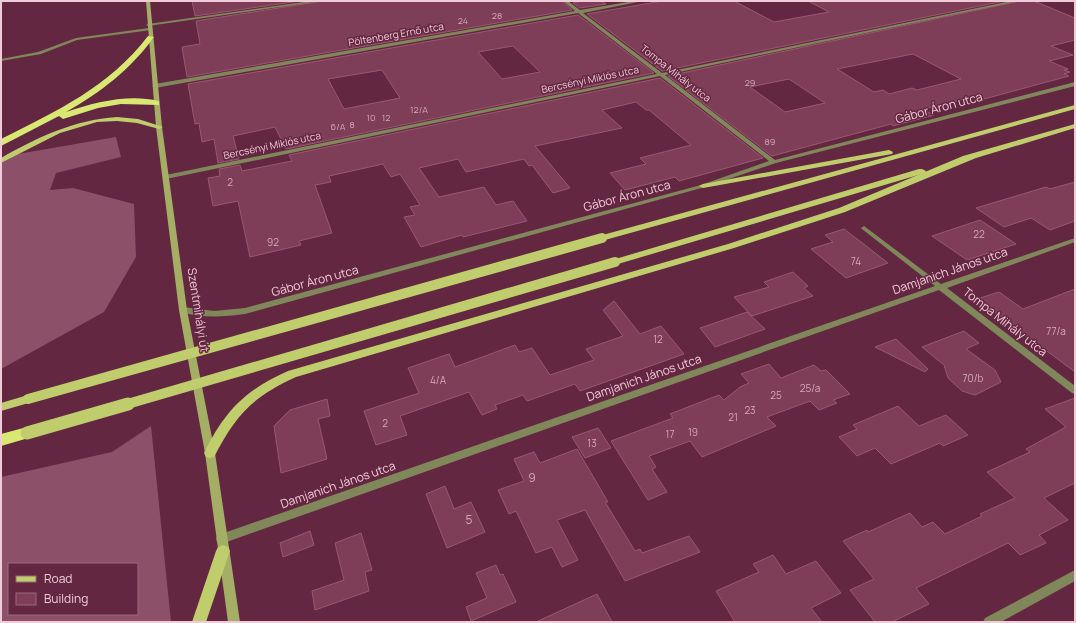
<svg xmlns="http://www.w3.org/2000/svg" width="1076" height="623" viewBox="0 0 1076 623" font-family="Manrope,sans-serif">
<style>
.forest{fill:#8c5168;fill-rule:evenodd}
.building{fill:#7e3e58;stroke:#9a5772;fill-rule:evenodd}
.lines{fill:none;stroke-linecap:round;stroke-linejoin:round}
.lane{fill:#80875a;fill-rule:evenodd}
.street{fill:#80875a;fill-rule:evenodd}
.secondary{fill:#a4ae65;fill-rule:evenodd}
.primary{fill:#c0cd6c;fill-rule:evenodd}
.highway{fill:#d9e872;fill-rule:evenodd}
.primary-bridge-far1{stroke:#c0cd6c;stroke-width:10}
.primary-bridge{stroke:#c0cd6c;stroke-width:13}
.labels{text-anchor:middle;stroke-width:3;stroke-linejoin:round;paint-order:stroke}
.far-number-label{font-size:9px;fill:#d5a8b8}
.far-street-label{font-size:10px;fill:#f2cbd8;stroke:#642741}
.number-label{font-size:10px;fill:#d5a8b8}
.street-label{font-size:12px;fill:#f2cbd8;stroke:#642741}
.near-number-label{font-size:12px;fill:#d5a8b8}
</style>
<rect width="100%" height="100%" fill="#642741"/>
<g class="forest">
<polygon points="116,137 121,157 56,173 50,190 73,188 134,204 136,257 104,312 1,369 1,163 18,154"/>
<path d="M151,426L171,622H1V477L112,452ZM9,564H137V614H9Z"/>
</g>
<g class="building">
<polygon points="192,1 300,1 195,16"/>
<polygon points="323,1 562,1 572,10 187,77 182,47 200,44 196,21"/>
<polygon points="583,1 601,1 606,4 580,8 573,3"/>
<polygon points="662,1 734,1 774,22 829,12 808,1 1004,1 662,71 587,14"/>
<path d="M1020,1H1034L1075,18V40L1051,46L1073,55L1049,61L1068,69L1064,70L1070,72L1064,74L1069,76L984,99L979,96L922,109L934,115L893,126L891,124L772,156L668,76ZM913,54L961,79L917,90L912,88L889,94L883,90L874,92L837,69ZM789,79L825,103L785,112L750,87Z"/>
<path d="M578,15L654,73L286,149L275,127L233,136L239,159L218,163L214,139L202,142L199,123L195,124L188,84ZM513,46L540,72L502,79L478,52ZM382,70L400,98L344,109L328,79Z"/>
<polygon points="660,78 763,158 679,181 675,177 625,190 610,173 646,164 640,158 691,145 649,110 646,110 636,102 602,110 622,128 535,146 570,188 553,193 532,165 529,166 524,159 466,172 458,159 419,168 439,197 484,187 496,205 513,201 527,221 463,237 462,235 421,247 404,217 415,215 410,207 420,205 400,174 391,177 383,164 329,176 331,182 315,185 332,233 299,241 301,245 250,257 238,201 213,206 208,178 220,176 219,169 240,165 242,171 292,161 289,155"/>
<polygon points="1075,182 1075,221 1050,230 1031,218 1004,227 976,208 1046,187 1050,189"/>
<polygon points="980,220 1016,244 967,260 932,236"/>
<polygon points="844,229 865,245 888,263 846,278 811,249 833,242 825,235"/>
<polygon points="793,272 808,286 804,288 813,296 752,316 734,297 769,287 764,282"/>
<polygon points="1075,289 1075,372 977,299 999,292 1023,309"/>
<polygon points="614,301 640,334 661,326 684,354 580,391 575,384 527,401 523,395 495,405 497,409 482,415 469,392 400,416 407,435 376,445 364,411 419,393 408,368 449,354 455,367 515,345 519,352 532,348 550,375 594,360 586,349 623,336 603,310"/>
<polygon points="747,312 765,329 715,347 700,328"/>
<polygon points="964,331 979,343 966,349 995,370 1001,382 975,395 962,391 948,378 944,365 922,347"/>
<polygon points="896,339 928,369 925,372 875,347"/>
<polygon points="769,364 781,378 814,365 821,371 826,370 850,394 833,400 837,403 819,410 810,401 767,417 776,426 702,457 690,441 649,456 656,467 652,469 667,492 648,500 611,441 673,418 670,414 719,395 724,400 740,387 749,383 741,374"/>
<polygon points="1075,398 1075,483 1044,498 1068,520 1039,535 1046,543 1020,555 1008,543 916,588 929,604 892,622 875,622 850,590 874,579 843,541 867,530 868,532 910,513 922,527 933,522 945,534 982,516 980,514 1015,498 987,472 1030,452 1026,449 1066,427 1045,409"/>
<polygon points="327,399 330,416 318,419 327,459 281,473 274,426 290,410"/>
<polygon points="898,406 919,426 946,415 968,435 943,446 940,443 891,464 875,448 857,456 839,437 857,429 853,425"/>
<polygon points="598,428 611,448 585,458 572,437"/>
<polygon points="577,449 608,502 605,502 635,551 640,549 642,553 689,536 700,552 625,581 585,510 557,520 578,560 562,567 552,547 536,553 516,511 509,514 498,490 524,481 514,459 534,452 540,463"/>
<polygon points="445,486 454,509 471,502 485,532 447,548 426,494"/>
<polygon points="310,531 314,545 283,557 280,543"/>
<polygon points="361,533 372,570 365,572 369,591 315,610 312,591 344,580 335,543"/>
<polygon points="773,555 786,574 816,561 841,593 811,608 822,622 735,622 716,591 759,572 753,564"/>
<polygon points="496,565 500,575 503,574 516,602 471,621 466,607 487,598 476,573"/>
<polygon points="597,594 612,622 536,622"/>
</g>
<g class="lines">
<polygon class="lane" points="149,28 151,28 151,30 77,40 41,54 1,61 1,59 38,52 76,38"/>
<g class="street">
<polygon points="311,1 322,1 148,26 146,25 148,24"/>
<path d="M563,1H568L580,10L634,1H643L583,13L662,73L1011,1H1019L665,75L775,160L1075,82V86L776,163L705,187L245,314C223,317 202,318 180,312L179,310L183,307L214,311L245,308L701,185L769,161L660,76L166,179L163,177L166,175L657,74L578,13L155,88L152,86L155,84L575,11Z"/>
<polygon points="864,226 941,284 1075,238 1075,242 947,288 1075,386 1075,394 1072,393 939,290 221,544 217,542 216,539 217,536 221,534 935,286 862,229 861,228"/>
<polygon points="1075,570 1075,581 1001,622 983,622 985,618"/>
</g>
<polygon class="secondary" points="146,1 150,1 162,127 187,310 215,453 240,622 228,622 205,453 179,310 156,127"/>
<g class="primary">
<polygon points="1075,105 1075,109 605,240 599,240 598,238 599,236"/>
<path d="M117,117L138,119L163,127L159,129L137,123L117,121L97,122L60,133L1,163V158C38,137 74,120 117,117Z"/>
<path d="M1075,124V128L976,158L845,212L734,248L296,377C252,397 236,415 214,457L210,458L206,457L204,453C225,411 245,390 288,371L728,244L839,208L963,156Z"/>
<polygon points="889,150 893,152 892,154 703,188 699,186 703,184"/>
<polygon points="919,169 922,169 926,171 925,173 618,264 612,264 610,262 612,260"/>
<polygon points="28,395 32,396 34,399 32,402 1,411 1,403"/>
<polygon points="223,545 228,547 230,551 206,622 192,622 216,551 218,547"/>
</g>
<g class="highway">
<path d="M148,36L154,37C130,70 101,92 66,112C96,102 128,94 159,101V105L121,104L98,108L63,119L59,116L1,146V139C58,110 108,88 148,36Z"/>
<polygon points="27,427 32,429 34,433 32,437 1,446 1,434"/>
</g>
<g class="primary-bridge-far1">
<polyline points="28,399 602,238"/>
<polyline points="124,405 615,262"/>
</g>
<polyline class="primary-bridge" points="27,433 128,404"/>
</g>
<g class="labels">
<g class="far-number-label">
<text x="497" y="19">28</text>
<text x="463" y="24">24</text>
<text x="750" y="86">29</text>
<text x="419" y="113">12/A</text>
<text x="371" y="121">10</text>
<text x="386" y="121">12</text>
<text x="352" y="128">8</text>
<text x="338" y="130">6/A</text>
<text x="770" y="145">89</text>
</g>
<g class="far-street-label">
<text transform="translate(396 34) rotate(-10)" y="4">Pöltenberg Ernő utca</text>
<text transform="translate(676 73) rotate(38)" y="4">Tompa Mihály utca</text>
<text transform="translate(590 79) rotate(-12)" y="4">Bercsényi Miklós utca</text>
<text transform="translate(272 145) rotate(-12)" y="4">Bercsényi Miklós utca</text>
</g>
<g class="number-label">
<text x="230" y="186">2</text>
<text x="979" y="238">22</text>
<text x="273" y="246">92</text>
<text x="856" y="265">74</text>
<text x="1056" y="335">77/a</text>
<text x="658" y="343">12</text>
<text x="973" y="382">70/b</text>
<text x="438" y="384">4/A</text>
<text x="810" y="392">25/a</text>
<text x="776" y="399">25</text>
<text x="750" y="414">23</text>
<text x="733" y="421">21</text>
<text x="385" y="427">2</text>
<text x="693" y="436">19</text>
<text x="670" y="438">17</text>
<text x="592" y="447">13</text>
</g>
<g class="street-label">
<text transform="translate(939 108) rotate(-15)" y="4">Gábor Áron utca</text>
<text transform="translate(627 196) rotate(-15)" y="4">Gábor Áron utca</text>
<text transform="translate(950 271) rotate(-19)" y="4">Damjanich János utca</text>
<text transform="translate(315 281) rotate(-15)" y="4">Gábor Áron utca</text>
<text transform="translate(198 310) rotate(81)" y="4">Szentmihályi út</text>
<text transform="translate(1005 322) rotate(38)" y="4">Tompa Mihály utca</text>
<text transform="translate(644 378) rotate(-19)" y="4">Damjanich János utca</text>
<text transform="translate(338 485) rotate(-19)" y="4">Damjanich János utca</text>
</g>
<g class="near-number-label">
<text x="532" y="482">9</text>
<text x="469" y="524">5</text>
</g>
</g>
<rect width="1076" height="623" fill="none" stroke="#f2cbd8" stroke-width="4"/>
<rect x="8" y="563" width="130" height="52" fill="#642741" stroke="#9d697d"/>
<rect x="16" y="576" width="20" height="6" fill="#c0cd6c" stroke="#9d697d"/>
<text x="44" y="583" font-size="12" fill="#f2cbd8">Road</text>
<rect x="16" y="593" width="20" height="12" fill="#7e3e58" stroke="#9d697d"/>
<text x="44" y="603" font-size="12" fill="#f2cbd8">Building</text>
</svg>
